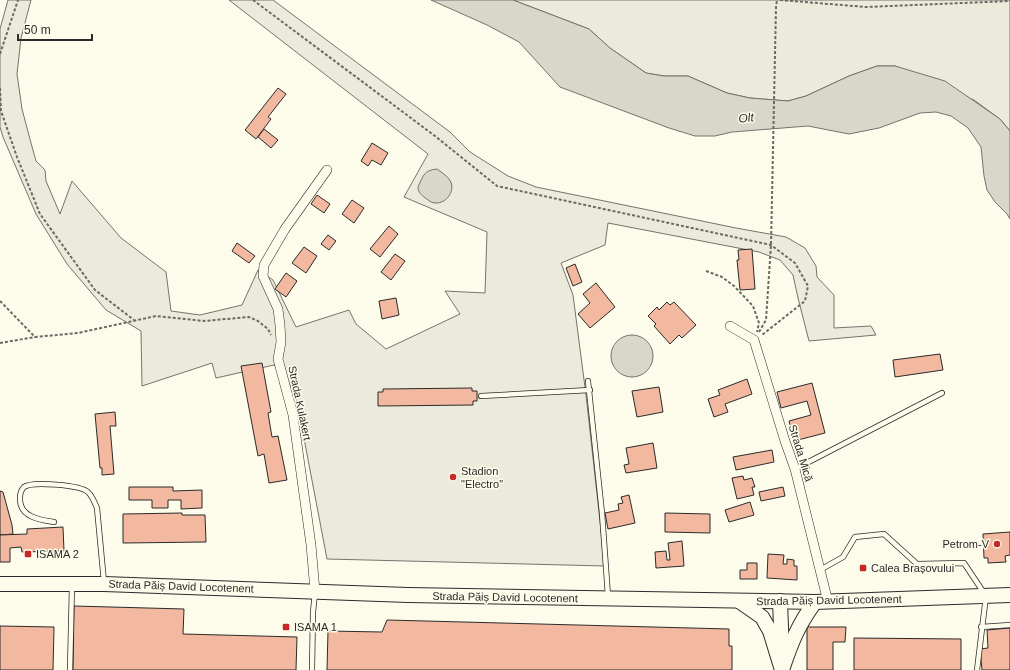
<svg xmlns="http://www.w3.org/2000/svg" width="1010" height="670" viewBox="0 0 1010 670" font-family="Arial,sans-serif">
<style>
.green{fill:#ecebdb;stroke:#74746e}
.water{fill:#d8d7c9;stroke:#74746e}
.building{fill:#f2b8a0;stroke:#2b2b2b}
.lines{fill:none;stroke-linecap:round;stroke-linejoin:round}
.lane-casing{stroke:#2b2b2b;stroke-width:6}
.street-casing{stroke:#2b2b2b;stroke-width:10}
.primary-casing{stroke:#2b2b2b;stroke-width:16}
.path{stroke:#6a6964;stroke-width:2;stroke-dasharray:3 2;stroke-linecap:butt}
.lane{stroke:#fdfbea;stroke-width:4.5}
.street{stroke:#fdfbea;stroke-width:9}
.primary{stroke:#fdfbea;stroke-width:14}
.poi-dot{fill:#c62828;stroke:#fdfbea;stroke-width:1.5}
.labels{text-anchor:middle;stroke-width:3;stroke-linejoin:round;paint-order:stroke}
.street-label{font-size:11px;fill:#2b2b2b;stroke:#fdfbea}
.poi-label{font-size:11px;fill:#2b2b2b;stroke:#fdfbea;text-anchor:start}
.water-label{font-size:12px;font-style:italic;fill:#2b2b2b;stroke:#fdfbea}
</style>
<rect width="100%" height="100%" fill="#fdfbea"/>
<g class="green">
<polygon points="8,0 31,0 21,38 17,74 22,109 31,143 36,161 45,170 46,181 60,214 72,181 121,238 166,272 171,311 200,315 242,305 258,270 273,280 296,327 349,310 356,324 386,349 460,314 445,291 485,293 487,232 404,197 428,154 229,0 273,0 450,132 470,152 508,176 536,187 736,228 786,237 805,248 816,266 817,277 834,295 834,328 871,326 876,335 809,341 798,298 793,275 780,260 759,252 608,223 605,245 561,263 573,295 586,395 605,566 327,559 295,391 274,365 216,378 212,363 142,386 141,331 106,310 67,264 36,214 3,137 0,127 0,29"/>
<polygon points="513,0 1010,0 1010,131 1000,119 974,100 895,66 877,66 849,76 806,96 788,101 750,98 727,93 688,76 664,76 646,73 610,48 589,29"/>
</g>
<g class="water">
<polygon points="431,0 513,0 589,29 610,48 646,73 664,76 688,76 727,93 750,98 788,101 806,96 849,76 877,66 895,66 945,81 1000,119 1010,131 1010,219 1007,214 995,202 987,190 984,176 981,147 968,128 951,116 936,112 920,113 879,128 849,134 808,126 732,132 715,136 695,136 669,128 560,87 519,42 487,25"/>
<path d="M437,169C441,172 446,175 449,179C457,189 447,204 435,203C431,203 427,199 424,197C420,194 418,191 418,187C423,176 424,170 437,169Z"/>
<circle cx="632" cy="356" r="21"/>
</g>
<g class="building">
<polygon points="278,88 286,94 268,117 271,119 256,139 245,130"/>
<polygon points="264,129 278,140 271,148 258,137"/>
<polygon points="372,143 388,153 381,165 372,160 368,166 361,161"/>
<polygon points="317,195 330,204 324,213 311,204"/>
<polygon points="352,200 364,208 354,223 342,214"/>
<polygon points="389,226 398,234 380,257 370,249"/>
<polygon points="328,235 336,241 329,250 321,244"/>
<polygon points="237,243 255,256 249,263 232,251"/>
<polygon points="304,247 317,256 306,273 292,263"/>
<polygon points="752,249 755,289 740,290 737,260 739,260 738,250"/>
<polygon points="395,254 405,261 391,280 381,272"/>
<polygon points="575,264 582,282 573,286 566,268"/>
<polygon points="286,273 297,281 286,297 275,289"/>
<polygon points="596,283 615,307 590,328 578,314 590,303 583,294"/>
<polygon points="396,298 399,315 382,319 379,301"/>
<polygon points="667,302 670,305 674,302 696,325 682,338 679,335 670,344 654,326 656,324 648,316 657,307 659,310"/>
<polygon points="940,354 943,370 895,377 893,360"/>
<polygon points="262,363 271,412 268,413 272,437 278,436 287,480 269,483 264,454 258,456 241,366"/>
<polygon points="747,379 752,394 725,404 728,412 714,417 708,399 720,395 718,390"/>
<polygon points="812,383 825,433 794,441 789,421 811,415 807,401 781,408 777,392"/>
<polygon points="659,387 663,412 637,417 632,391"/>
<polygon points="472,388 472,391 477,391 477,401 473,401 473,405 378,406 378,392 383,392 383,389"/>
<polygon points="115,412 116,426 110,426 114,474 102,475 102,468 100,468 95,414"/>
<polygon points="653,443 657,468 626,473 624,465 629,464 626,448"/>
<polygon points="772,450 774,462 736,470 733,457"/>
<polygon points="743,476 744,480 752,478 755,487 752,487 754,495 737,499 732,478"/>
<polygon points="129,487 173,487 173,491 202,490 202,508 181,509 181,500 168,500 168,508 152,508 152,500 129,500"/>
<polygon points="783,487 785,496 761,501 759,492"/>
<polygon points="0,491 3,492 12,525 13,534 0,535"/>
<polygon points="629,495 635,523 608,529 605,513 619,510 618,504 623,503 621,497"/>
<polygon points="750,502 754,515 729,522 725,510"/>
<polygon points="182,513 182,515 205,515 206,542 123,543 123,514"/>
<polygon points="665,513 710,514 710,533 665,532"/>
<polygon points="63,527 64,551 22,552 21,547 10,548 10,562 0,562 0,535 27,534 27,529"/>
<polygon points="1010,532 1010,555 1005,556 1006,562 988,563 988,558 984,558 983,534"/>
<polygon points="682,541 684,566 656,568 655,552 666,551 667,560 670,560 668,543"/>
<polygon points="768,554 784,555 783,564 787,564 787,559 794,560 794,566 797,566 797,580 767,578"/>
<polygon points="747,563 757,563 757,579 740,579 740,570 747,570"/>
<polygon points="74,606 184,609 183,634 297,637 296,670 73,670"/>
<polygon points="387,620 729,629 729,646 732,646 732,670 327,670 328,631 382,632"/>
<polygon points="0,626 54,627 53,670 0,670"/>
<polygon points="807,627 846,627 845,642 833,642 833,670 807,670"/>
<polygon points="1010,628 1010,670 982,670 980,649 988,648 987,630"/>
<polygon points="854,638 961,639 961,670 854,670"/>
</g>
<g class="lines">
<defs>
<g id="lane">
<polyline points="588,381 602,513 608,596"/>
<polyline points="481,396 590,390"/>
<polyline points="795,469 942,393"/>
<path d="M54,522C40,520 19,517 20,498C20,494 21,490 24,487C32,481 80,485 88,492C92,496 95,503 97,508L104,582"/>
<polyline points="820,570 843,557 855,537 884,534 917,564 964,563 986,596 977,670"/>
<polyline points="981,627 1010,625"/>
<polyline points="70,670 72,585"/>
<polyline points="312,670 313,612 315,593"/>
</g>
<g id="street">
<polyline points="730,326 754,340 785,441 795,469 828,602"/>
<polyline points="315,591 311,545 293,415 278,359 281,342 280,325 278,309 263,276 264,265 285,229 327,170"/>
</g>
<g id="primary">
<polyline points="0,584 104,584 408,595 815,602 1010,595"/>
<polyline points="739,601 762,617 770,631 782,670"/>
<polyline points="780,601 782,653"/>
<path d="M782,670C791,643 798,625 815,602"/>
</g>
</defs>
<use href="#lane" class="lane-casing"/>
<use href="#street" class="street-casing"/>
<use href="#primary" class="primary-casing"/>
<g class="path">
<polyline points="253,0 435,136 497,186 771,245 795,263 808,286 805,301 762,335"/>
<polyline points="780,0 866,7 1010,1"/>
<polyline points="0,54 18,0"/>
<polyline points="0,88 1,111 17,157 40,214 95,290 134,320"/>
<polyline points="706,271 722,277 734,286 753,306 759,323 757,332"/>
<polyline points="0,301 35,337 78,333 156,316 204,321 249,317 258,321 268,329 271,335"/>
<polyline points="759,332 766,320 771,245 776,7 777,0"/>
<polyline points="0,343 35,337"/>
</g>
<use href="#lane" class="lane"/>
<use href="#street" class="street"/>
<use href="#primary" class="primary"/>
</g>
<g class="poi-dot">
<circle cx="453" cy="477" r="4"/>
<circle cx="997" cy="544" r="4"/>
<rect x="24" y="550" width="8" height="8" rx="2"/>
<rect x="859" y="564" width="8" height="8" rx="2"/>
<rect x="282" y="623" width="8" height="8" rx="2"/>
</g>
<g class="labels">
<g class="street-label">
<text transform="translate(300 403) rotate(78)" y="4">Strada Kulakert</text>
<text transform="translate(801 453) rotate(73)" y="4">Strada Mică</text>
<text transform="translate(181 586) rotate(2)" y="4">Strada Păiș David Locotenent</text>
<text transform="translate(505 597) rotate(1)" y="4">Strada Păiș David Locotenent</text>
<text transform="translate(829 600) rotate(-1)" y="4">Strada Păiș David Locotenent</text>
</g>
<g class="poi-label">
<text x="461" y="475">Stadion<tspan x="461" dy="13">"Electro"</tspan></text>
<text x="989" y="548" text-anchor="end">Petrom-V</text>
<text x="36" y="558">ISAMA 2</text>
<text x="871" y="572">Calea Brașovului</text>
<text x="294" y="631">ISAMA 1</text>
</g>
<g class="water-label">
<text transform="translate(746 118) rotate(-5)" y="4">Olt</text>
</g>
</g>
<path d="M18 34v6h74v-6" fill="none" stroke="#2b2b2b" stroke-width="2"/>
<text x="24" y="34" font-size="12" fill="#2b2b2b" stroke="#fdfbea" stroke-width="3" paint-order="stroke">50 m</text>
</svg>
